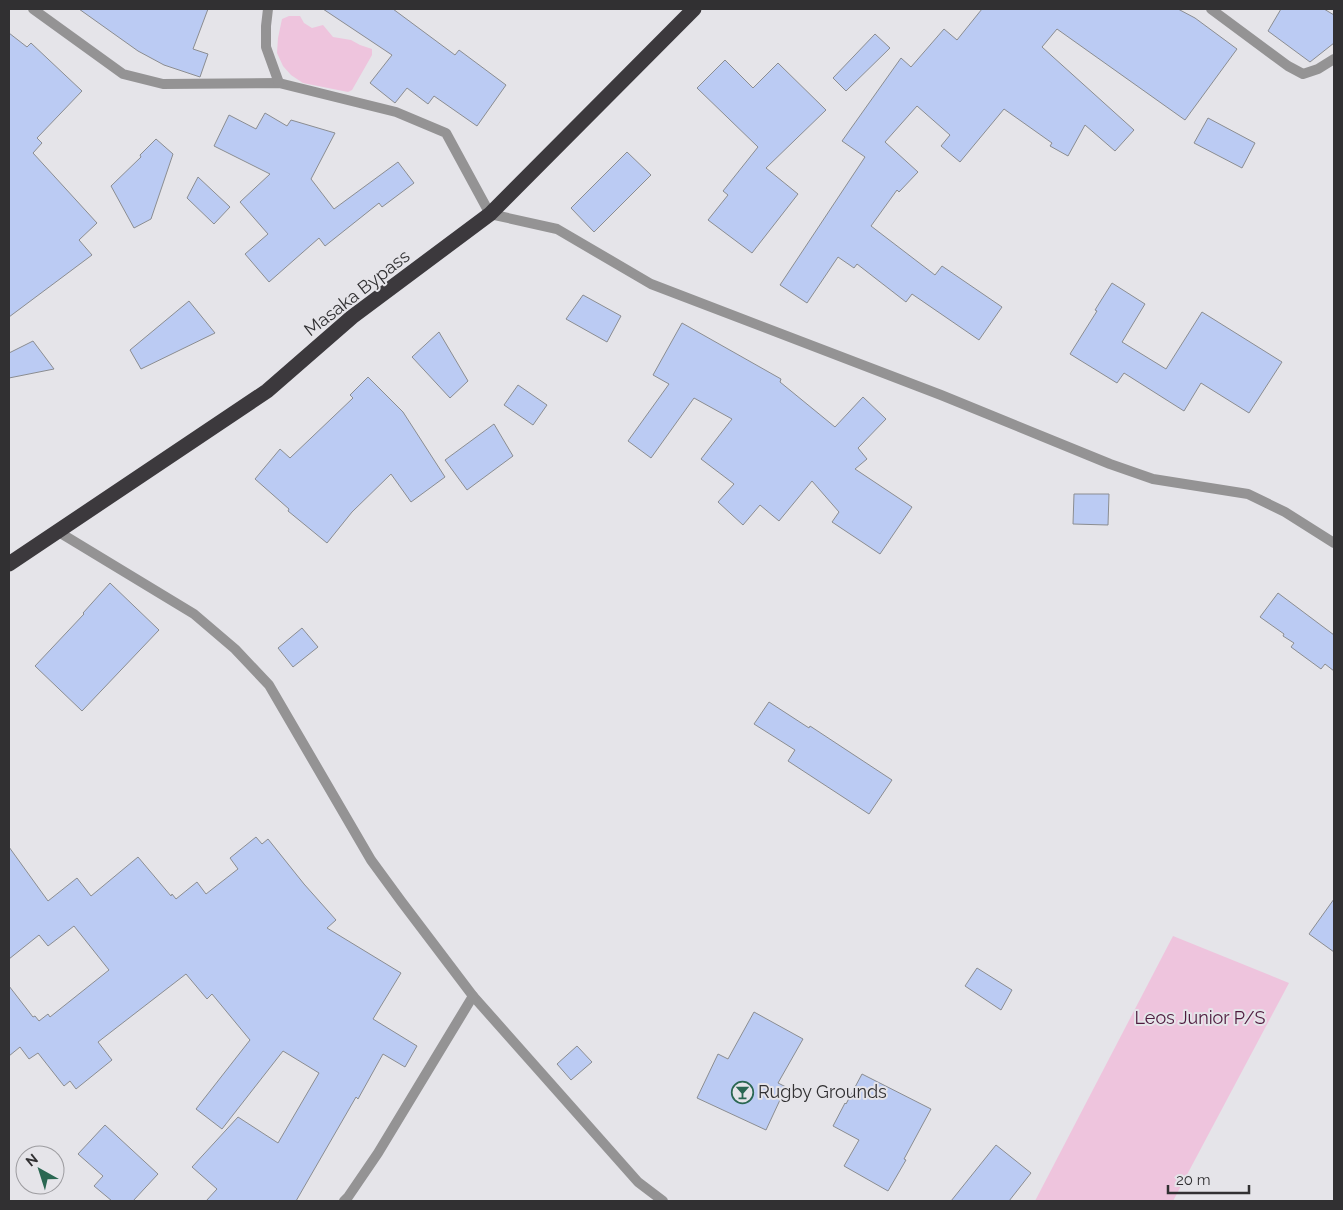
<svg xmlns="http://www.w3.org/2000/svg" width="1343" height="1210" viewBox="0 0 1343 1210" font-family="Raleway,sans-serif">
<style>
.green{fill:#eec4dd}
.building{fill:#bbcbf3;stroke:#8b8d91}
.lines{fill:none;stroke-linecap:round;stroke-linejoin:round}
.street{stroke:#949394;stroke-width:10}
.highway{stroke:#3c393d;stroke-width:15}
.labels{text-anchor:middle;stroke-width:4;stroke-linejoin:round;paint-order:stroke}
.street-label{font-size:18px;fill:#313032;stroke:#e5e4e9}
.park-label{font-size:18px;fill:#4e1b3e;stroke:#e5e4e9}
.poi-label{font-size:18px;fill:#313032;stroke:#e5e4e9;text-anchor:start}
</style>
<rect width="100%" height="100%" fill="#e5e4e9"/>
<g class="green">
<polygon points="289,16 300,16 304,23 312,28 323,25 333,37 351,40 360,45 372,49 372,55 352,90 348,92 303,83 291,75 283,66 277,53 278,38 282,19"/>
<polygon points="1173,936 1289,983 1173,1201 1035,1201"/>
</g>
<g class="building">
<polygon points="79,9 208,9 193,49 208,54 200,77 164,65 138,51"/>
<polygon points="323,9 393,9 455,55 459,50 506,85 477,126 434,96 428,104 407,88 395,103 370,83 392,55"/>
<polygon points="982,9 1178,9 1195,18 1237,49 1185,120 1057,29 1042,47 1134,130 1115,151 1085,125 1068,156 1050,146 1052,143 1004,109 960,162 941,146 950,135 917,106 885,142 918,172 899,192 897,190 871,226 935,275 942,266 1002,307 979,340 912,294 906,302 857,264 854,268 838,257 807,303 780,285 865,157 842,141 901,58 911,67 944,29 957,40"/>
<polygon points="1281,9 1324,9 1334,15 1334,43 1310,62 1268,31"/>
<polygon points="9,33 27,47 31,43 82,91 37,138 42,143 33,153 97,223 79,240 92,255 9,317"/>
<polygon points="875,34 890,48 846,91 833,78"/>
<polygon points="725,60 753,88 778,63 826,110 766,168 798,194 752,253 708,220 728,195 723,191 758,147 697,88"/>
<polygon points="265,113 287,126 291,120 335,133 311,179 334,209 398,162 414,183 382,207 379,203 325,246 319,238 269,282 245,254 268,234 240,202 270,174 214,146 229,115 256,129"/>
<polygon points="1208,118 1255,143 1242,168 1194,143"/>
<polygon points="156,139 173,154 151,219 134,228 111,186 141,157 140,155"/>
<polygon points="627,152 651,175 594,232 571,208"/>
<polygon points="198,177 230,207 214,224 187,198"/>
<polygon points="1112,283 1145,304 1122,342 1166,369 1202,312 1282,362 1249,413 1201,383 1184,411 1124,373 1117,383 1070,354 1097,311 1095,310"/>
<polygon points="583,295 621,316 607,342 566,319"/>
<polygon points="189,301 215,333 141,369 130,350"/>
<polygon points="682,323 781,379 780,382 835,427 863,397 886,419 858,448 867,459 855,469 912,507 880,554 832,522 839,512 812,481 779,521 760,505 743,525 718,502 734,484 701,459 732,419 694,398 651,458 628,441 669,384 653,375"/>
<polygon points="439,332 468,381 450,398 412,357"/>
<polygon points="33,341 54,369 9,378 9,353"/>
<polygon points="368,377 403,412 445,477 411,502 391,474 352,512 327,543 288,511 289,509 255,479 280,449 290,458 353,398 350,395"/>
<polygon points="518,385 547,405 533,425 504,405"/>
<polygon points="494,424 513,456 467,490 445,460"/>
<polygon points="1074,494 1109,494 1108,525 1073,524"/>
<polygon points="110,583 159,630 82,711 35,666 84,614 83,613"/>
<polygon points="1278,593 1334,635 1334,671 1325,664 1321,669 1291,647 1294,643 1283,636 1284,634 1260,617"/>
<polygon points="302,628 318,647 293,667 278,648"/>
<polygon points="769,702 809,728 810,726 892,780 869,814 788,761 795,750 754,724"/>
<polygon points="256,837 262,844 268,839 304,884 336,920 327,928 401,973 373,1019 417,1046 405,1067 383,1054 358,1099 356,1097 296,1201 206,1201 217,1189 192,1167 238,1117 278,1143 319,1073 283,1051 222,1129 196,1109 250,1040 212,994 207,999 186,974 98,1042 112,1060 76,1089 70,1081 64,1086 38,1053 29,1059 20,1047 9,1056 9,986 33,1017 35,1016 39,1021 48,1014 50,1017 109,970 74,926 48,946 39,935 9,959 9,847 48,901 77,878 91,896 138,857 171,896 172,894 176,899 197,882 206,894 238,869 230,858"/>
<polygon points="1334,899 1334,952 1309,934"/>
<polygon points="977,968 1012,990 1001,1010 965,986"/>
<polygon points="754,1012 803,1039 778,1083 786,1087 766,1130 697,1098 718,1054 728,1059"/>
<polygon points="577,1046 592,1062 571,1080 557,1064"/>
<polygon points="862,1074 931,1109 904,1159 906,1160 888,1191 844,1166 859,1140 833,1126 845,1103 846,1104"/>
<polygon points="105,1125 158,1174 133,1201 112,1201 94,1186 103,1176 78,1154"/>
<polygon points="996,1145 1031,1173 1009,1201 951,1201"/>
</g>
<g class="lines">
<g class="street">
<polyline points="33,9 123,74 163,84 279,83 396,112 446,133 490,214 557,229 651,284 941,395 1110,464 1153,479 1248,494 1285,512 1334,543"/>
<polyline points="268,9 266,26 266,47 279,83"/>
<polyline points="1211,9 1288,66 1303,74 1318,69 1334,59"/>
<polyline points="57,531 194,614 235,649 269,685 371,860 401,901 473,996 638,1182 663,1201"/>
<polyline points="344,1201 348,1197 378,1153 473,996"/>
</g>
<polyline class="highway" points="9,564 267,391 352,317 490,214 694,9"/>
</g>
<defs>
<symbol id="bar-ring" viewBox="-11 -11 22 22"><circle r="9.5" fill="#e5e4e9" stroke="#2a6752" stroke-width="1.5"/><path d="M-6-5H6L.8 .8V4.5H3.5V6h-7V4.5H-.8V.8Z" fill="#2a6752"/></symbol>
</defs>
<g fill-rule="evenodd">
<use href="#bar-ring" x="730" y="1080" width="25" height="25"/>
</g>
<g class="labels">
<g class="street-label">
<text transform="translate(357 293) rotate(-38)" y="6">Masaka Bypass</text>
</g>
<g class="park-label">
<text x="1200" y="1024">Leos Junior P/S</text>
</g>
<g class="poi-label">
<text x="758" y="1098">Rugby Grounds</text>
</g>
</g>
<rect width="1343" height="1210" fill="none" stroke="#313032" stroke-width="20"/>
<g transform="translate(40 1170) rotate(321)"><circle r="24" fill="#e5e4e9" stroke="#9d9ca0"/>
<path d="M0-4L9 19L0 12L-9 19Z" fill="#2a6752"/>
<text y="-8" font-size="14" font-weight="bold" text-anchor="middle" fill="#313032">N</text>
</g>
<path d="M1168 1185v8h81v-8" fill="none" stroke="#313032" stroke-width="2.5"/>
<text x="1176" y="1185" font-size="15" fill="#313032" stroke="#e5e4e9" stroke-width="4" paint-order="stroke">20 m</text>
</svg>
